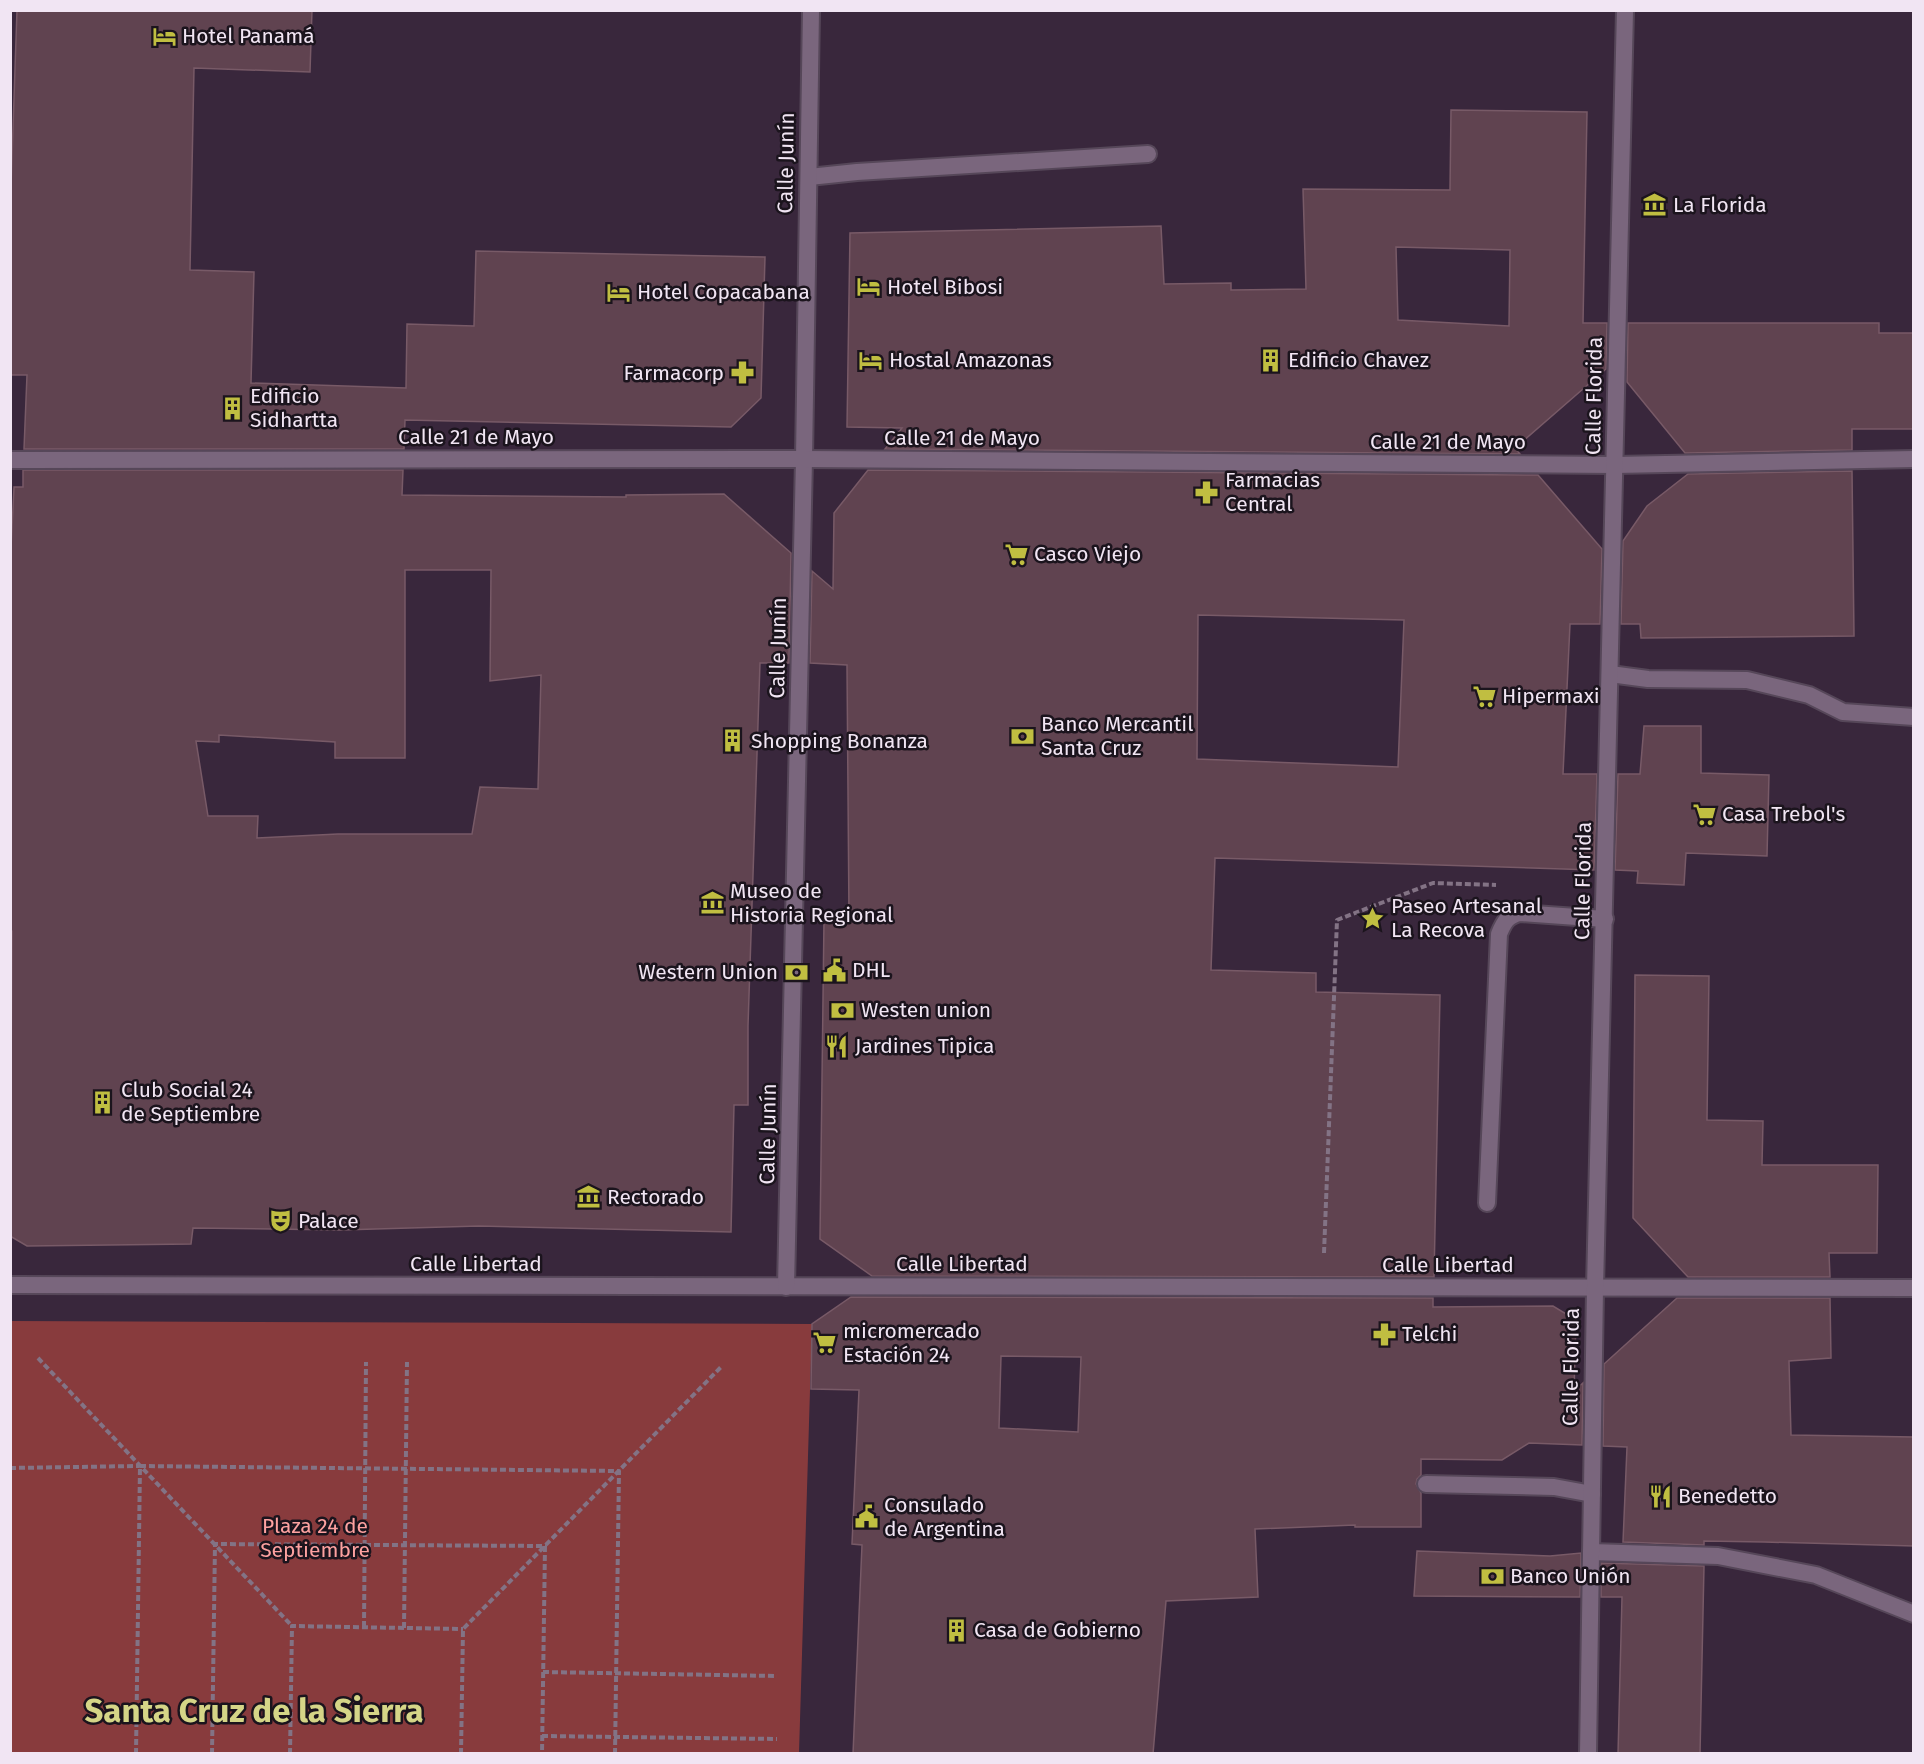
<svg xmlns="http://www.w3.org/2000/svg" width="1924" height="1764" viewBox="0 0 1924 1764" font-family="'Fira Sans',sans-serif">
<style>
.green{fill:#883b3d}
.building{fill:#604350;stroke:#785a67;stroke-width:1.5;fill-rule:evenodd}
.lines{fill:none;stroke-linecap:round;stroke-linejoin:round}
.service-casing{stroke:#564759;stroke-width:20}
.minor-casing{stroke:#564759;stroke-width:20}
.tertiary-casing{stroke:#564759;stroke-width:20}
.path{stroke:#837385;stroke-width:4;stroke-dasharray:6 3;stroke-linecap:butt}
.service{stroke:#7a667d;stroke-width:16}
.minor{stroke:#7a667d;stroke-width:16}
.tertiary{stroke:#7a667d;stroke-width:16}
.labels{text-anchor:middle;stroke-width:5;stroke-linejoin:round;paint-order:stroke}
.poi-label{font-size:21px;fill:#f1e5f3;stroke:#1b141d;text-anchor:start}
.street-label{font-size:21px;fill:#f1e5f3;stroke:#1b141d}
.park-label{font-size:21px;fill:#fda1a0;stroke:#1b141d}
.town-label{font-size:33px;font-weight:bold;fill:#d5d587;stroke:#1b141d}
</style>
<rect width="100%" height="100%" fill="#39273c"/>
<polygon class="green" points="11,1321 812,1324 799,1753 11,1754"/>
<g class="building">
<polygon points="17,10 312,10 310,72 194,68 190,270 254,272 251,383 406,388 407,324 474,326 476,251 765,257 761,398 731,427 405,420 404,449 24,449 27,375 10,375 10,216"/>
<path d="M1451,110L1587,112L1583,323H1607L1606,369L1515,448L1520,454L885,449L902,428L847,427L850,233L1161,226L1164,284L1231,283V290L1306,289L1303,189L1450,190ZM1396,247L1510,250L1509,326L1398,320Z"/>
<polygon points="1628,323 1879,323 1879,333 1914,333 1914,429 1852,429 1852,450 1685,453 1627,382"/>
<path d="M23,470H403L402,495L626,497V495L724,494L791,553L789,663H760L748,1026V1105H734L731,1232L479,1226L341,1230L193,1228L191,1244L27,1246L10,1236L12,931L10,929V568L14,487H23ZM405,570H491L490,681L541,675L538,789L480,787L472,834H338L257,838L258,816H208L196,741L219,742V735L335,742V758H405Z"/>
<path d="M868,470L1538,475L1602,549L1600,624H1570L1563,774H1597L1594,870L1215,858L1211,970L1316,973V992L1440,995L1434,1277L872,1276L820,1239L824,919H849L847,665L810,663L812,571L833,589L834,513ZM1198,615L1404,620L1398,767L1197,759Z"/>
<polygon points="1852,471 1854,636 1641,638 1640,624 1621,624 1623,541 1647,506 1688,474"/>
<polygon points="1644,726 1701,726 1701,773 1769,775 1767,856 1686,853 1684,885 1637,883 1638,871 1615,870 1618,774 1640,774"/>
<polygon points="1635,975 1709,976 1707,1120 1763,1121 1762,1165 1878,1165 1877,1253 1829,1253 1830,1277 1688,1277 1633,1218"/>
<path d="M851,1297L1433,1298V1307L1553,1306L1576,1320L1574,1391L1583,1383L1582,1445L1529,1443L1502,1460L1421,1459V1475L1417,1479L1416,1484L1421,1493V1527H1355V1525L1255,1529L1258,1597L1166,1601L1153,1754H853L862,1545L852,1544L859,1390L811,1389L812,1324ZM1001,1356L1081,1357L1078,1432L999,1428Z"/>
<polygon points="1677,1298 1830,1298 1831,1358 1789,1361 1791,1435 1914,1437 1914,1546 1764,1542 1704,1541 1704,1545 1623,1542 1627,1447 1603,1446 1604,1364"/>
<polygon points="1417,1551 1550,1556 1581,1553 1580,1597 1414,1596"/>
<polygon points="1601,1563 1704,1566 1700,1754 1618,1754 1622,1597 1601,1597"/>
</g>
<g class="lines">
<defs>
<g id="service">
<polyline points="809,177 857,172 1148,154"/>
<polyline points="1610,674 1648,679 1747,680 1809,695 1843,712 1914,717"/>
<path d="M1487,1203L1499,934C1504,922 1507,916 1520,913L1605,919"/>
<polyline points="1426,1484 1554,1487 1592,1494"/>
<polyline points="1591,1552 1718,1556 1816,1575 1914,1614"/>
</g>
<g id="minor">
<polyline points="10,1285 1914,1288"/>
<polyline points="786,1287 804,459 811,10"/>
</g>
<g id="tertiary">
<polyline points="10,460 804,459 1615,465 1914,459"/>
<polyline points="1588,1754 1595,1288 1625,10"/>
</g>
</defs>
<use href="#service" class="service-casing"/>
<use href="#minor" class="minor-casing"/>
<use href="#tertiary" class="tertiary-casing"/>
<g class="path">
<polyline points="1324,1253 1337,920 1433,883 1496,885"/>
<polyline points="38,1358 292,1626"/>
<polyline points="10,1468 139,1466"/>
<polyline points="364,1627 366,1362"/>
<polyline points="404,1628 407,1362"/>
<polyline points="543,1672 777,1676"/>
<polyline points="542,1736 777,1739"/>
<polyline points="136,1754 140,1466 619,1471 615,1754"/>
<polyline points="212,1754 215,1544 545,1546 542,1754"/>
<polyline points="290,1754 292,1626 463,1629"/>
<polyline points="461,1754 463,1629 722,1366"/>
</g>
<use href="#service" class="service"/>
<use href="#minor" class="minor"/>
<use href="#tertiary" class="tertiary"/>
</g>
<defs>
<symbol id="hotel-bare" viewBox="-9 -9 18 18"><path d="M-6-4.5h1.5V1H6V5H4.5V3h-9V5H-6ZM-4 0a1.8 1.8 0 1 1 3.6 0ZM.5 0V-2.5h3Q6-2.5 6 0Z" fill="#c0be41" stroke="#1b141d" stroke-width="2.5" paint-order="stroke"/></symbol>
<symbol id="museum-bare" viewBox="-9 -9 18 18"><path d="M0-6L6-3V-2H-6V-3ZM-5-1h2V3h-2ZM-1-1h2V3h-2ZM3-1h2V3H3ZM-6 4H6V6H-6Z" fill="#c0be41" stroke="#1b141d" stroke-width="2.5" paint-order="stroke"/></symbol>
<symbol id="building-bare" viewBox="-9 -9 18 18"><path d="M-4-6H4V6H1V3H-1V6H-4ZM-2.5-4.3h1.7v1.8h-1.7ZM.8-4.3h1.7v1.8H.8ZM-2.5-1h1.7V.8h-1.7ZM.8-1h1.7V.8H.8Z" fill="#c0be41" stroke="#1b141d" stroke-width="2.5" paint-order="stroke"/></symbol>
<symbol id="pharmacy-bare" viewBox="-9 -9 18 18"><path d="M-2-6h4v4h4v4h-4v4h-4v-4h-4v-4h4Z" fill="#c0be41" stroke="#1b141d" stroke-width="2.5" paint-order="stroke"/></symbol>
<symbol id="supermarket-bare" viewBox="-9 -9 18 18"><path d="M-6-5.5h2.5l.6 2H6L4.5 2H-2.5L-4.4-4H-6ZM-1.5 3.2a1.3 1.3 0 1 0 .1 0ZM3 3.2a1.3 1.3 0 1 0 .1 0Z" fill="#c0be41" stroke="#1b141d" stroke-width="2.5" paint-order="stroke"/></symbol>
<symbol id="bank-bare" viewBox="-9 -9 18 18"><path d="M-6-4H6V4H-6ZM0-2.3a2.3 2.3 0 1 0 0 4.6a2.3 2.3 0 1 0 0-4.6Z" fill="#c0be41" stroke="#1b141d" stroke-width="2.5" paint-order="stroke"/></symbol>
<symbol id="sight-bare" viewBox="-9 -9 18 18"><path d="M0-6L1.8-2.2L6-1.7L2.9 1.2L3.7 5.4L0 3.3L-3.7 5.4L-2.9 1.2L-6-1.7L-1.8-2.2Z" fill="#c0be41" stroke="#1b141d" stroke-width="2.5" paint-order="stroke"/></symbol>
<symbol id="civic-bare" viewBox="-9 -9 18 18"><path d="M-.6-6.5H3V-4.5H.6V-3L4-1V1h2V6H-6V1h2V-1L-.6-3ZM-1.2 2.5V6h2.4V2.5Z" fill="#c0be41" stroke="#1b141d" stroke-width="2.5" paint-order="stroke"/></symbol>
<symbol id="restaurant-bare" viewBox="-9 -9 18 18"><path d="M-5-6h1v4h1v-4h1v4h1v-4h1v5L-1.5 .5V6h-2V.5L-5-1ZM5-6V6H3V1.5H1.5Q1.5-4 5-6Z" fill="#c0be41" stroke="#1b141d" stroke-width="2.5" paint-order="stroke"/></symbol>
<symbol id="theatre-bare" viewBox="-9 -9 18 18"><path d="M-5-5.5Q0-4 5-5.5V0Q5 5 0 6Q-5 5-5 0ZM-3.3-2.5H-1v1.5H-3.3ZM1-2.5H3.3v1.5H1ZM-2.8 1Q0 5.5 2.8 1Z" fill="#c0be41" stroke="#1b141d" stroke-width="2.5" paint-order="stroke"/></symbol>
</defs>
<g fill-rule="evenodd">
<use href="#hotel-bare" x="148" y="20" width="33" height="33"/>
<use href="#museum-bare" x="1638" y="188" width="33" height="33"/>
<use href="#hotel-bare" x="852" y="270" width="33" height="33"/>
<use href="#hotel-bare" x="602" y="276" width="33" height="33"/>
<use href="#hotel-bare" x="854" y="344" width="33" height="33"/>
<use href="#building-bare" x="1254" y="344" width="33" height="33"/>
<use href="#pharmacy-bare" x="726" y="356" width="33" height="33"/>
<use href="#building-bare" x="216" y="392" width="33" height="33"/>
<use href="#pharmacy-bare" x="1190" y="476" width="33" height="33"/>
<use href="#supermarket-bare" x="1000" y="538" width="33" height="33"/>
<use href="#supermarket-bare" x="1468" y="680" width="33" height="33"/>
<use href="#bank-bare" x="1006" y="720" width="33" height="33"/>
<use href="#building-bare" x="716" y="724" width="33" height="33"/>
<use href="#supermarket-bare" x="1688" y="798" width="33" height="33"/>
<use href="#museum-bare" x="696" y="886" width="33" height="33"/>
<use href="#sight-bare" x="1356" y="902" width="33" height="33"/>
<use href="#civic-bare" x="818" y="954" width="33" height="33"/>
<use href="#bank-bare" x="780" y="956" width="33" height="33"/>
<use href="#bank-bare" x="826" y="994" width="33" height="33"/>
<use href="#restaurant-bare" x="820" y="1030" width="33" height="33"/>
<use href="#building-bare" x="86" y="1086" width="33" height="33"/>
<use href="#museum-bare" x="572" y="1180" width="33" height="33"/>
<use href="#theatre-bare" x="264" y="1204" width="33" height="33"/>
<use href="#pharmacy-bare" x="1368" y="1318" width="33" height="33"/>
<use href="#supermarket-bare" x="808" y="1326" width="33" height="33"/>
<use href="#restaurant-bare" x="1644" y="1480" width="33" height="33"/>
<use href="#civic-bare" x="850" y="1500" width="33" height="33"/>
<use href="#bank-bare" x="1476" y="1560" width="33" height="33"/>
<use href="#building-bare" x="940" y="1614" width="33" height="33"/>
</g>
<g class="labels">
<g class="poi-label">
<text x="182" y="43">Hotel Panamá</text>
<text x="1673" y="212">La Florida</text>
<text x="887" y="294">Hotel Bibosi</text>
<text x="637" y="299">Hotel Copacabana</text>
<text x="889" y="367">Hostal Amazonas</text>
<text x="1288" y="367">Edificio Chavez</text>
<text x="724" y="380" text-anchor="end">Farmacorp</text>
<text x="250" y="403">Edificio<tspan x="250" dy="24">Sidhartta</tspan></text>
<text x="1225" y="487">Farmacias<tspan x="1225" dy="24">Central</tspan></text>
<text x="1034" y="561">Casco Viejo</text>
<text x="1502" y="703">Hipermaxi</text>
<text x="1041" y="731">Banco Mercantil<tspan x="1041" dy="24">Santa Cruz</tspan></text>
<text x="751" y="748">Shopping Bonanza</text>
<text x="1722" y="821">Casa Trebol's</text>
<text x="730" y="898">Museo de<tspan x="730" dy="24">Historia Regional</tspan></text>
<text x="1391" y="913">Paseo Artesanal<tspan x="1391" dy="24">La Recova</tspan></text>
<text x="852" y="977">DHL</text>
<text x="778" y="979" text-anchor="end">Western Union</text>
<text x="861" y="1017">Westen union</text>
<text x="855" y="1053">Jardines Tipica</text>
<text x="121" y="1097">Club Social 24<tspan x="121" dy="24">de Septiembre</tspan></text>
<text x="607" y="1204">Rectorado</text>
<text x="298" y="1228">Palace</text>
<text x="843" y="1338">micromercado<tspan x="843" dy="24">Estación 24</tspan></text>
<text x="1402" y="1341">Telchi</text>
<text x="1678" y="1503">Benedetto</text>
<text x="884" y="1512">Consulado<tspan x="884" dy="24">de Argentina</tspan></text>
<text x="1510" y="1583">Banco Unión</text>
<text x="974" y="1637">Casa de Gobierno</text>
</g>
<g class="street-label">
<text transform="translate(786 163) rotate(-89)" y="7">Calle Junín</text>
<text transform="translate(1594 396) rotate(-89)" y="7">Calle Florida</text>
<text x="476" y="444">Calle 21 de Mayo</text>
<text x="962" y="445">Calle 21 de Mayo</text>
<text x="1448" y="449">Calle 21 de Mayo</text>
<text transform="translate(778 648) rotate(-89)" y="7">Calle Junín</text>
<text transform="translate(1583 881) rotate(-89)" y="7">Calle Florida</text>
<text transform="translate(768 1134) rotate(-89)" y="7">Calle Junín</text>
<text x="476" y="1271">Calle Libertad</text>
<text x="962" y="1271">Calle Libertad</text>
<text x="1448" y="1272">Calle Libertad</text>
<text transform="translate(1571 1367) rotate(-89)" y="7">Calle Florida</text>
</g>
<g class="park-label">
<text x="315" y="1533">Plaza 24 de<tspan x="315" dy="24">Septiembre</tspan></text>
</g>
<g class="town-label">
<text x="254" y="1722">Santa Cruz de la Sierra</text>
</g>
</g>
<rect width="1924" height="1764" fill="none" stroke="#f1e5f3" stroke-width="24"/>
</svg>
